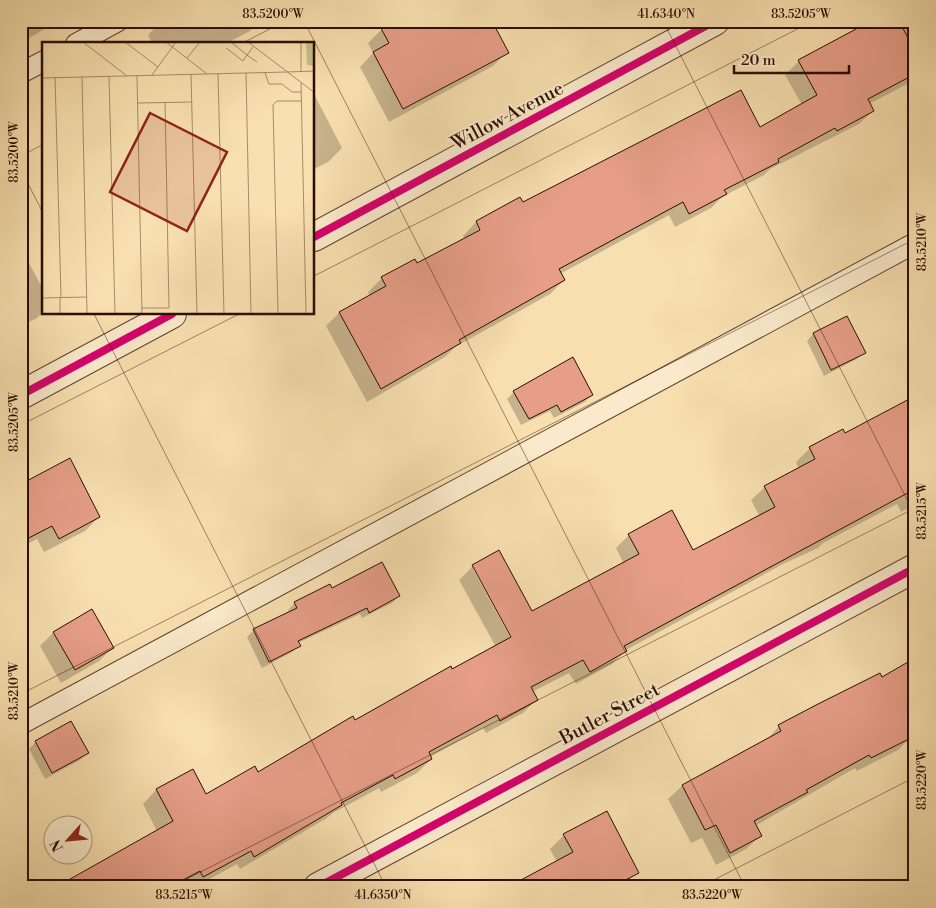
<svg xmlns="http://www.w3.org/2000/svg" width="936" height="908" viewBox="0 0 936 908" font-family="'Libre Bodoni',serif">
<style>
.shadow{fill:#0003;fill-rule:evenodd}
.building{fill:#e69e88;stroke:#2c0d02}
.lines{fill:none;stroke-linecap:round;stroke-linejoin:round}
.lane-casing{stroke:#5f422d;stroke-width:22}
.street-casing{stroke:#5f422d;stroke-width:30}
.lane{stroke:#faeacb;stroke-width:20}
.street{stroke:#faeacb;stroke-width:28}
.cycleway-casing{stroke:#faeacb;stroke-width:11}
.cycleway{stroke:#d6006c;stroke-width:8}
.ticks{fill:none;stroke:#2c0d02;stroke-width:1;stroke-opacity:0.45}
.labels{text-anchor:middle;stroke-width:4;stroke-linejoin:round;paint-order:stroke}
.street-label{font-size:19px;fill:#2c0d02;stroke:#faeacb}
.inset-road{fill:none;stroke:#a68b6a;stroke-width:1}
.view{fill:#8f2418;fill-opacity:0.15;stroke:#8f2418;stroke-width:2.5}
.inset-edge{fill:none;stroke:#2c0d02;stroke-width:2.5}
.neatline{fill:none;stroke:#2c0d02;stroke-width:2}
.ticks-label{font-size:12px;text-anchor:middle;fill:#2c0d02}
</style>
<rect width="100%" height="100%" fill="#f8dfaf"/>
<filter id="stains"><feTurbulence type="fractalNoise" baseFrequency=".004" numOctaves="4"/><feColorMatrix values="0 0 0 0 .2 0 0 0 0 .09 0 0 0 0 .02 0 0 0 .5 -.17"/></filter>
<radialGradient id="worn" r=".72"><stop offset=".6" stop-color="#630" stop-opacity="0"/><stop offset="1" stop-color="#630" stop-opacity=".3"/></radialGradient>
<g class="shadow">
<polygon points="21,21 58,21 21,43"/>
<polygon points="162,21 260,21 250,31 225,44 152,44 148,35"/>
<polygon points="873,21 915,21 915,80 869,104 873,111 859,124 770,169 764,175 722,197 711,208 675,227 669,215 560,274 564,280 550,294 455,347 445,357 367,402 326,326 339,313 370,296 368,292 382,278 417,265 465,240 463,236 476,222 520,199 522,204 760,128 802,105 785,75 799,61"/>
<polygon points="382,29 507,52 493,66 389,122 360,67 373,53 368,43"/>
<polygon points="314,94 342,148 328,162 314,169"/>
<polygon points="21,248 44,291 44,311 37,318 21,326"/>
<polygon points="846,318 864,352 857,359 824,376 807,341 813,334"/>
<polygon points="514,392 591,395 585,402 554,418 550,411 521,425 507,399"/>
<path d="M915,411V505L901,512L897,504L823,543L818,548L783,564L626,650L612,664L576,684L569,673L532,692L536,700L523,713L486,733L483,728L430,757L431,759L417,773L381,792L379,788L333,813L327,818L240,869L237,864L195,887H188L186,883L180,887H56L157,831L143,804L156,790L192,770L206,795L257,774L496,647L459,580L473,566L532,613L624,564L616,548L629,535L693,552L760,517L751,500L765,487L799,469L796,462L810,448ZM473,569H476L516,642L513,643Z"/>
<polygon points="21,488 99,517 85,531 44,552 37,539 21,547"/>
<polygon points="331,590 399,596 392,603 362,618 360,614 298,643 299,646 292,652 262,668 247,637 254,630 290,613 288,610 295,603"/>
<polygon points="54,632 113,647 99,661 61,683 40,646"/>
<polygon points="779,726 912,736 898,750 857,771 855,768 755,826 760,836 746,849 716,865 702,838 691,843 668,799 682,786 766,741"/>
<polygon points="36,742 87,753 80,760 45,779 29,749"/>
<polygon points="564,835 637,872 622,887 516,887 557,862 550,849"/>
</g>
<g class="building">
<polygon points="377,21 492,21 509,53 403,109 373,52 389,43"/>
<polygon points="871,21 899,21 915,51 915,74 868,99 874,111 837,131 835,128 778,159 779,162 724,190 727,194 689,214 683,202 559,269 565,280 459,340 461,343 381,389 339,312 386,286 381,277 415,259 417,263 480,230 476,221 520,197 523,202 741,90 760,127 817,95 798,60"/>
<polygon points="847,316 866,353 831,370 813,333"/>
<polygon points="573,357 593,395 561,412 557,405 529,419 513,391"/>
<polygon points="915,396 915,489 624,646 627,651 590,672 583,660 531,687 538,700 500,721 497,715 429,752 432,759 395,779 393,775 341,803 342,805 254,857 251,851 203,877 200,871 170,887 56,887 173,821 156,789 193,769 206,794 255,766 258,772 353,716 355,720 451,666 452,669 511,637 472,565 499,550 532,611 639,554 628,534 672,510 693,550 775,507 764,486 815,459 809,447 843,429 845,433"/>
<polygon points="70,458 100,517 59,539 52,526 21,542 21,484"/>
<polygon points="382,562 400,596 369,613 367,608 298,641 301,646 269,662 253,629 297,608 294,602 330,584 332,588"/>
<polygon points="92,609 114,648 75,670 53,632"/>
<polygon points="915,658 915,736 871,758 869,755 806,790 808,792 754,821 762,836 730,853 716,825 705,830 682,785 781,731 778,725 818,704 880,673 882,677"/>
<polygon points="71,721 89,753 52,773 35,741"/>
<polygon points="607,811 639,873 612,887 508,887 573,852 563,834"/>
</g>
<g class="lines">
<defs>
<g id="lane">
<polyline points="76,44 118,21"/>
<polyline points="21,73 44,61"/>
<polyline points="21,724 915,243"/>
</g>
<g id="street">
<polyline points="314,237 715,21"/>
<polyline points="21,395 172,314"/>
<polyline points="318,887 915,568"/>
</g>
</defs>
<use href="#lane" class="lane-casing"/>
<use href="#street" class="street-casing"/>
<use href="#lane" class="lane"/>
<use href="#street" class="street"/>
<defs>
<g id="cycleway">
<polyline points="314,237 715,21"/>
<polyline points="21,395 172,314"/>
<polyline points="318,887 915,568"/>
</g>
</defs>
<use href="#cycleway" class="cycleway-casing"/>
<use href="#cycleway" class="cycleway"/>
</g>
<path class="ticks" d="M304,21L745,887M663,21L915,515M241,44L285,21M21,156L44,144M21,170L44,215M314,276L813,21M94,314L386,887M21,425L239,314M21,694L915,239M21,875L27,887M171,887L915,508M700,887L915,777"/>
<g class="labels">
<g class="street-label">
<text transform="translate(507 115) rotate(-28)" y="7">Willow Avenue</text>
<text transform="translate(609 713) rotate(-28)" y="7">Butler Street</text>
</g>
</g>
<g transform="translate(42 42)">
<rect width="272" height="272" fill="#f8dfaf"/>
<path d="M264,0H272V24L265,23Z" fill="#c2c187"/>
<path class="inset-road" d="M41,0L85,34M83,0L116,25M124,0L165,32M206,0L273,51M259,0V30M211,5L205,13L215,20M184,6L201,19L205,13L189,0M145,16L158,0M245,30L273,29M204,31L209,272M223,31L227,42H240L250,50H259M149,32L155,272M176,32L182,272M110,33L134,0M67,34L73,272M95,34L100,272M13,35L19,255M40,35L45,272M0,36L245,30M259,41L264,272M96,61L150,60M18,255V272M0,256L45,255M100,266H127L123,60M236,272L231,63L235,59H259"/>
<path class="view" d="M108,71L185,110L145,189L68,150Z"/>
<rect width="272" height="272" class="inset-edge"/>
</g>
<rect width="936" height="908" fill="none" stroke="#f8dfaf" stroke-width="55"/>
<g transform="translate(68 840) rotate(243)"><circle r="24" fill="#faeacb" stroke="#a8927b"/>
<path d="M0-4L9 19L0 12L-9 19Z" fill="#8f2418"/>
<text y="-8" font-size="14" font-weight="bold" text-anchor="middle" fill="#2c0d02">N</text>
</g>
<path d="M734 65v8h115v-8" fill="none" stroke="#2c0d02" stroke-width="2.5"/>
<text x="741" y="65" font-size="15" fill="#2c0d02" stroke="#faeacb" stroke-width="4" paint-order="stroke">20 m</text>
<rect x="28" y="28" width="880" height="852" class="neatline"/>
<g class="ticks-label">
<text x="273" y="18">83.5200°W</text>
<text x="666" y="18">41.6340°N</text>
<text x="801" y="18">83.5205°W</text>
<text transform="translate(14 152) rotate(-90)" y="4">83.5200°W</text>
<text transform="translate(922 242) rotate(-90)" y="4">83.5210°W</text>
<text transform="translate(14 422) rotate(-90)" y="4">83.5205°W</text>
<text transform="translate(922 511) rotate(-90)" y="4">83.5215°W</text>
<text transform="translate(14 691) rotate(-90)" y="4">83.5210°W</text>
<text transform="translate(922 780) rotate(-90)" y="4">83.5220°W</text>
<text x="184" y="899">83.5215°W</text>
<text x="383" y="899">41.6350°N</text>
<text x="712" y="899">83.5220°W</text>
</g>
<rect width="100%" height="100%" filter="url(#stains)"/>
<rect width="100%" height="100%" fill="url(#worn)"/>
</svg>
